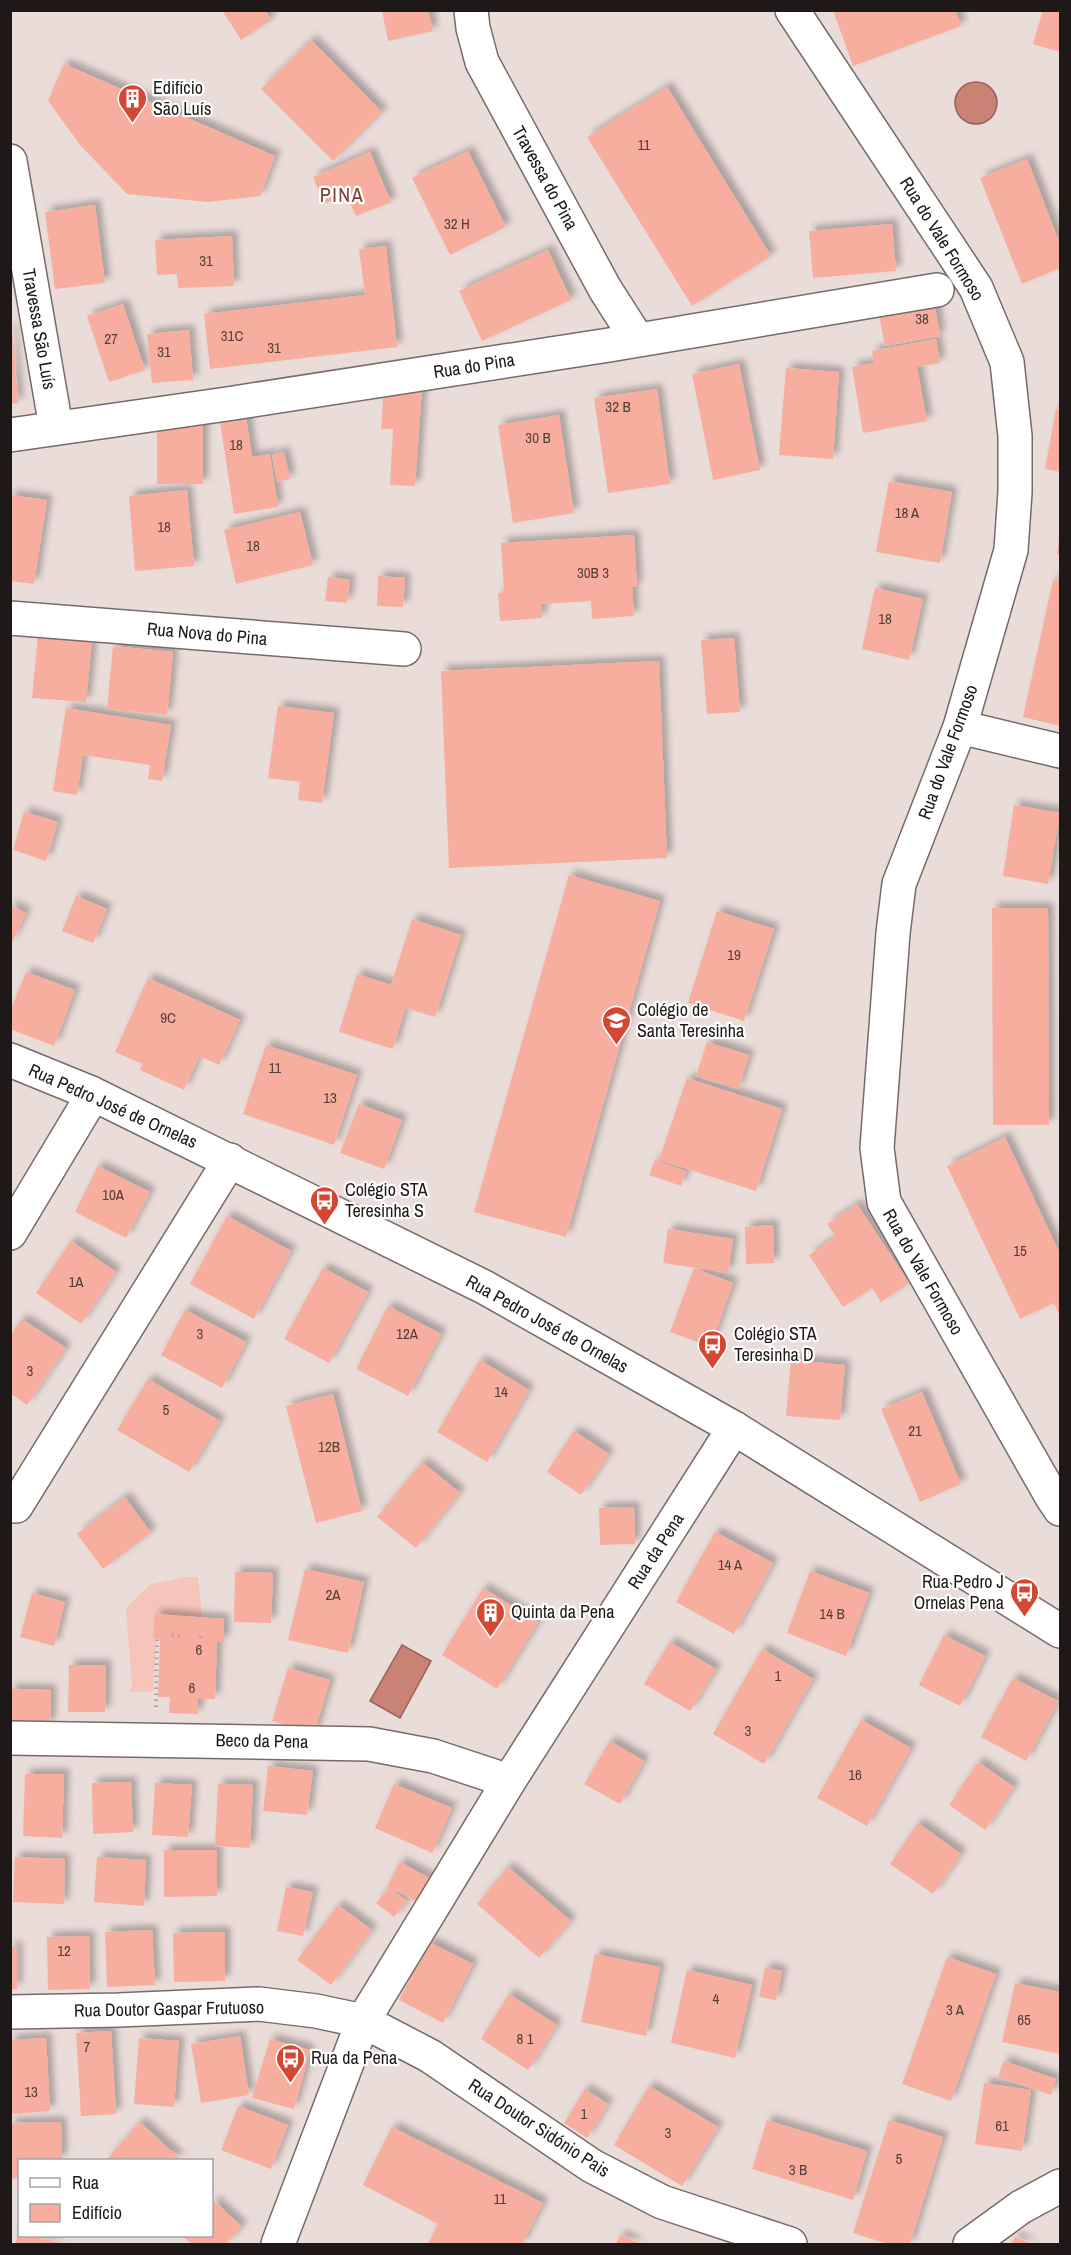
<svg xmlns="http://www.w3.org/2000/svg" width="1071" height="2255" viewBox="0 0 1071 2255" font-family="'Archivo Narrow',sans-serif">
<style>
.green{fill:#f7c4b9}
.water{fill:#c98375;stroke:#966359;stroke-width:1.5}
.building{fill:#f8ae9f;filter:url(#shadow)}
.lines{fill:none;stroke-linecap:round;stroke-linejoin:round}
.minor-casing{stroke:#776b69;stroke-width:36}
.path{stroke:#aca19f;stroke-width:4;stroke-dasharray:1.5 4.5;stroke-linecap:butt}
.minor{stroke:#fff;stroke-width:33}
.labels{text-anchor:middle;stroke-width:4.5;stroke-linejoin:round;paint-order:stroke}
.number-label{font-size:15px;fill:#543e3a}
.poi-label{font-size:18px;fill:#1e1918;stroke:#fff;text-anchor:start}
.street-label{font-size:18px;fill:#1e1918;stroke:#fff}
.neighbourhood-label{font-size:20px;letter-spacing:1.5px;fill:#803a2e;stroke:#fff}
</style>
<defs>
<filter id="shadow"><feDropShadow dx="5.5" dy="-5.5" stdDeviation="3" flood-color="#0004"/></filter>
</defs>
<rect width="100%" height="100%" fill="#eadcd9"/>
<polygon class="green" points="185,1577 198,1577 202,1617 155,1615 153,1638 157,1638 153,1692 129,1692 132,1686 126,1608 149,1585"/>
<g class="water">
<circle cx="976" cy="103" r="21"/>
<polygon points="402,1645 431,1661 400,1718 370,1701"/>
</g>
<g class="building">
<polygon points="222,10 265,10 271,20 241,40"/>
<polygon points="382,10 428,10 433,31 388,41"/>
<polygon points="833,10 955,10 961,26 853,66"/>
<polygon points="1043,10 1060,10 1060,52 1033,44"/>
<polygon points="311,40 382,112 333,161 261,89"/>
<polygon points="64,64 275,156 260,196 208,202 127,194 81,146 48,101"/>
<polygon points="667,87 771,256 692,306 587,137"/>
<polygon points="468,151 506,227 450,255 412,178"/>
<polygon points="370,152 391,202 356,216 346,195 324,204 313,177"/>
<polygon points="1027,159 1060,244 1060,268 1022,284 980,178"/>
<polygon points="95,205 105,283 55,289 45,212"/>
<polygon points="892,224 896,271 813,278 809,231"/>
<polygon points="232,236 234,286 178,288 177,274 157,275 155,240"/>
<polygon points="386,246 397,347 210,369 204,314 365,295 359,249"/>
<polygon points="548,250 571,300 482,341 459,291"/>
<polygon points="933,295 940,336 885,346 877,304"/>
<polygon points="123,304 145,370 109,382 87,316"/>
<polygon points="10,328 12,328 18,403 10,404"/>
<polygon points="189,330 193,380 152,383 147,334"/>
<polygon points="936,339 940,363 917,367 927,421 863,433 852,367 874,363 872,351"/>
<polygon points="739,364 760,470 713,480 692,374"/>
<polygon points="786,368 839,372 833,459 779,455"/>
<polygon points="384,387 422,389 415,486 390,485 393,429 381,429"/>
<polygon points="657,389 670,484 608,493 594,398"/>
<polygon points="244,404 252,457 270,454 278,507 234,514 218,408"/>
<polygon points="1056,409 1060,410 1060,472 1045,469"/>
<polygon points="559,415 574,513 513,523 498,425"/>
<rect x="157" y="416" width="46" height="68"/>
<polygon points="284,452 290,479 277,482 272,455"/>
<polygon points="889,481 952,492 940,563 876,552"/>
<polygon points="187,490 194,566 135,571 129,496"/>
<polygon points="10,495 47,500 34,584 10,581"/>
<polygon points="300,512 313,565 236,584 224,530"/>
<polygon points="634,535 637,587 632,587 634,616 592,619 591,601 541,604 542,618 500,621 498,593 504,592 501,543"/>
<polygon points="1059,539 1060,539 1060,555 1057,554"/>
<polygon points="378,576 405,578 403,607 377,606"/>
<polygon points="328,577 350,580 347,603 325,601"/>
<polygon points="1053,580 1060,581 1060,726 1023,717"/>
<polygon points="875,588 923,599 909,660 862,649"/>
<polygon points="38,635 92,640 86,702 32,698"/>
<polygon points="734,638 740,712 707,714 701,640"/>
<polygon points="113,646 173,652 167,715 107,709"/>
<polygon points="659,661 667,858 449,868 441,671"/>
<polygon points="278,706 334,713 322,803 298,800 300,782 268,778"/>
<polygon points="66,708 171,725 162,781 148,779 150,765 83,755 77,795 53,791"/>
<polygon points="1014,805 1060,813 1048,884 1003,876"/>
<polygon points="24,812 58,822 46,861 13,850"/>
<polygon points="569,875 660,901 566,1237 474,1212"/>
<polygon points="76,896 107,909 93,943 62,931"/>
<polygon points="10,905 26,913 10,946"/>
<polygon points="992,908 1048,908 1049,1125 993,1125"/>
<polygon points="717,911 774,929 744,1021 688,1003"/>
<polygon points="412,919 461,935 435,1017 405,1008 393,1049 339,1032 357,974 391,985"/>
<polygon points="26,972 75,990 54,1046 10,1029 10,1012"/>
<polygon points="148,978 240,1020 219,1065 199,1056 184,1090 140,1070 142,1064 115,1052"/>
<polygon points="707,1042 749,1055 738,1089 696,1076"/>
<polygon points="266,1045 357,1075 334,1145 243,1114"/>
<polygon points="687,1078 782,1109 756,1191 659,1160"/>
<polygon points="359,1104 402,1120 384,1169 340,1153"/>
<polygon points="1005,1137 1060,1254 1060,1317 1054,1303 1020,1319 947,1166"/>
<polygon points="655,1160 686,1171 681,1186 649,1175"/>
<polygon points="98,1166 150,1192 126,1238 75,1212"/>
<polygon points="857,1204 909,1283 881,1302 872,1288 843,1307 809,1255 836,1237 827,1224"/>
<polygon points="227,1216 291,1251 254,1319 190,1284"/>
<polygon points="773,1225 774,1263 746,1264 745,1227"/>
<polygon points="668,1229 733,1239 728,1273 663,1263"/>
<polygon points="71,1241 116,1272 81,1324 36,1293"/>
<polygon points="323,1268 368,1292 329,1363 284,1339"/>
<polygon points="694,1268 733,1283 710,1347 670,1332"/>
<polygon points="388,1306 441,1334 408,1396 356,1369"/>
<polygon points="185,1310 246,1342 222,1388 161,1355"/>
<polygon points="22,1319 66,1348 27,1405 10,1393 10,1337"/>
<polygon points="480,1360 529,1390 487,1462 437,1432"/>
<polygon points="791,1360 845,1365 840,1420 786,1416"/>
<polygon points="148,1379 220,1421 189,1472 117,1430"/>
<polygon points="922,1392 961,1484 920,1502 881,1409"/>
<polygon points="333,1394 362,1511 316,1523 286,1406"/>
<polygon points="574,1431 609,1454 581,1495 547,1472"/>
<polygon points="422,1462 460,1493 416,1548 377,1517"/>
<polygon points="125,1497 151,1533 103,1569 77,1534"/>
<polygon points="634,1507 635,1544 600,1545 599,1508"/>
<polygon points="715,1532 773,1563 734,1634 676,1602"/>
<polygon points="305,1569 364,1582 348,1653 288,1640"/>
<polygon points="810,1571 869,1593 846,1656 787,1633"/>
<polygon points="235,1572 273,1573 271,1623 234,1622"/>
<polygon points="483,1588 538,1622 497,1689 442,1655"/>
<polygon points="32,1593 65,1602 54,1646 20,1637"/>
<polygon points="155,1614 224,1619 224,1642 217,1641 215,1699 198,1699 198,1714 169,1713 170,1697 158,1697 160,1639 153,1638"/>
<polygon points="944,1635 985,1656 960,1706 919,1685"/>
<polygon points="670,1642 716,1669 690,1711 644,1684"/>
<polygon points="762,1649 813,1679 764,1764 713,1734"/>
<polygon points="69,1665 106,1665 105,1712 68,1712"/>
<polygon points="288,1668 330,1680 314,1734 272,1721"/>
<polygon points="1013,1678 1058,1701 1026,1761 981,1737"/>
<polygon points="10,1689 51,1690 50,1725 10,1724"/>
<polygon points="861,1720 911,1748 867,1826 817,1798"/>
<polygon points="610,1741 644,1761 620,1804 584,1784"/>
<polygon points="978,1762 1014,1787 985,1830 949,1805"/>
<polygon points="268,1766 313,1771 307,1815 263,1811"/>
<polygon points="25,1774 64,1774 62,1838 23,1836"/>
<polygon points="131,1782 133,1832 93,1834 92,1783"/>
<polygon points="155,1783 192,1785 188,1837 152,1835"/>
<polygon points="218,1784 253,1785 250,1848 215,1846"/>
<polygon points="394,1784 452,1808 432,1853 375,1828"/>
<polygon points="918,1823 961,1854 933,1894 890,1864"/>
<polygon points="164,1850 217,1850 217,1896 164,1897"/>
<polygon points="15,1857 65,1859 64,1904 13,1902"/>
<polygon points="97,1857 146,1860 144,1906 94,1902"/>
<polygon points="400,1862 431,1879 419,1903 387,1886"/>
<polygon points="508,1867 571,1921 539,1958 477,1904"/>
<polygon points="286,1887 313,1892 303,1936 277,1931"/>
<polygon points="389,1887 407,1901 394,1917 376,1903"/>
<polygon points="338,1905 372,1930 331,1985 297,1960"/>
<polygon points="152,1930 155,1985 107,1987 105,1932"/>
<polygon points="225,1932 225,1981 174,1982 173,1933"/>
<polygon points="89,1936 90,1989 48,1990 47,1937"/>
<polygon points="429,1942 473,1964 443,2023 399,2000"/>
<rect x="10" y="1947" width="7" height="42"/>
<polygon points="595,1954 660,1967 646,2036 581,2022"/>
<polygon points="947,1957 996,1974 951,2101 902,2084"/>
<polygon points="765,1968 782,1971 776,2000 759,1997"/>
<polygon points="687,1970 752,1985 735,2058 671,2043"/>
<polygon points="1015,1983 1060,1992 1060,2054 1002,2042"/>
<polygon points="509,1994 557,2025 528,2070 481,2039"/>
<polygon points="111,2031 116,2114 81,2116 76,2033"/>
<polygon points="240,2036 249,2095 201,2103 191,2044"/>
<polygon points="46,2038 50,2111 10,2114 10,2040"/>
<polygon points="139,2038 179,2041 174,2107 134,2104"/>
<polygon points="270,2039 310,2050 294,2109 252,2098"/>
<polygon points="1004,2061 1056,2079 1051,2095 998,2077"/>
<polygon points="984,2083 1031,2090 1022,2151 975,2144"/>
<polygon points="649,2086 718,2127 682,2186 614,2145"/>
<polygon points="585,2089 608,2104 587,2138 564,2123"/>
<polygon points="238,2106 288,2125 271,2169 221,2150"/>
<polygon points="767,2120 867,2151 853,2200 752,2169"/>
<polygon points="889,2120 943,2137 910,2244 888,2244 853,2233"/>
<polygon points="61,2122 62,2160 20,2160 20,2178 10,2179 10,2123"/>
<polygon points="140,2122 179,2158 177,2160 106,2160"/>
<polygon points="392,2127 543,2203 522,2244 428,2244 438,2224 363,2185"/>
<polygon points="212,2199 242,2227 226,2244 192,2244 182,2236 212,2236"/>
<polygon points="19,2231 20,2236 31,2236 65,2244 15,2244"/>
<polygon points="620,2235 641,2244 616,2244"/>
<polygon points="1015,2237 1032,2244 1011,2244"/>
</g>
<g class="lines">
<defs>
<g id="minor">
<polyline points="471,10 473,28 482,62 605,289 637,339"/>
<polyline points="792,10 976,288 1007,362 1015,436 1015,492 1011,550 960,727 899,884 893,933 877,1148 884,1202 1052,1497 1060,1509"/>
<polyline points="10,161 56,427"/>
<polyline points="10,435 227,404 609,345 937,290"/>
<polyline points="10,618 404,649"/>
<polyline points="960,727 1060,751"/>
<polyline points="10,1060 91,1093 484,1287 734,1428 1060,1631"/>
<polyline points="10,1233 85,1108 91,1093"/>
<polyline points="16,1506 230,1160"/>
<polyline points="10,1738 369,1744 433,1756 509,1781"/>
<polyline points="10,2012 119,2010 259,2004 316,2011 363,2021 430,2056 592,2166 662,2202 790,2244"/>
<polyline points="278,2244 363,2021 509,1781 734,1428"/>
<polyline points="970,2244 1021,2207 1060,2186"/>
</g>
</defs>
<use href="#minor" class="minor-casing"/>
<g class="path">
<polyline points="172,1635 183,1636"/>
<polyline points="201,1636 201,1641"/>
<polyline points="156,1707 157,1638"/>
</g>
<use href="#minor" class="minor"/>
</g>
<defs>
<symbol id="building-pin" viewBox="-11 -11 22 30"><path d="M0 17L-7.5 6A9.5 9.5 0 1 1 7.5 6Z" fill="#d44833" stroke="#fff"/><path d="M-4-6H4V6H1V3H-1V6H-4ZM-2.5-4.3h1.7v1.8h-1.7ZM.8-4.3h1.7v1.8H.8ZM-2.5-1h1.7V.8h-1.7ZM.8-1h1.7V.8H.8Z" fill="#fff"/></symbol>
<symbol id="school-pin" viewBox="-11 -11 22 30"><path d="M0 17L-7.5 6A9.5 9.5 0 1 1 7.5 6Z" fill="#d44833" stroke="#fff"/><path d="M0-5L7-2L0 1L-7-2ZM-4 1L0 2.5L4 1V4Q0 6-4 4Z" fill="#fff"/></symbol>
<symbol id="bus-pin" viewBox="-11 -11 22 30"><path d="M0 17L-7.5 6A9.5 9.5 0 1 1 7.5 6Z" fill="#d44833" stroke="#fff"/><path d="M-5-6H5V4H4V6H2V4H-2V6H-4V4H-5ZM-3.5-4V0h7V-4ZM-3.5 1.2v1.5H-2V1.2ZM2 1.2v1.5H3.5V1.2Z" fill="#fff"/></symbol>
</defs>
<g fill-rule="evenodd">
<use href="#building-pin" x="116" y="82" width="33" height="45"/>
<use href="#school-pin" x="600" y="1004" width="33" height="45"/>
<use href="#bus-pin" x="308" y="1184" width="33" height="45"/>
<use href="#bus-pin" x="696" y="1328" width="33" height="45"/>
<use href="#bus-pin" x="1008" y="1576" width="33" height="45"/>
<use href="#building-pin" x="474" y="1596" width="33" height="45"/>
<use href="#bus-pin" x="274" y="2042" width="33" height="45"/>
</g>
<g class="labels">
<g class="number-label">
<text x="644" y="150">11</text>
<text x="457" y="229">32 H</text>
<text x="206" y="266">31</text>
<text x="922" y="324">38</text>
<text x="232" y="341">31C</text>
<text x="111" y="344">27</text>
<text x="274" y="353">31</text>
<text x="164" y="357">31</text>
<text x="618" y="412">32 B</text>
<text x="538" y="443">30 B</text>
<text x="236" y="450">18</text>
<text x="907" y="518">18 A</text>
<text x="164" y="532">18</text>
<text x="253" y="551">18</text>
<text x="593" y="578">30B 3</text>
<text x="885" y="624">18</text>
<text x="734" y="960">19</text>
<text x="168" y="1023">9C</text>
<text x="275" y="1073">11</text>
<text x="330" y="1103">13</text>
<text x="113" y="1200">10A</text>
<text x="1020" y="1256">15</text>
<text x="76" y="1287">1A</text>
<text x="200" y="1339">3</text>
<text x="407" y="1339">12A</text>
<text x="30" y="1376">3</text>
<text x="501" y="1397">14</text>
<text x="166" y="1415">5</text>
<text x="915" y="1436">21</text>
<text x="329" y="1452">12B</text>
<text x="730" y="1570">14 A</text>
<text x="333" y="1600">2A</text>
<text x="832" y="1619">14 B</text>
<text x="199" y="1655">6</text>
<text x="778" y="1681">1</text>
<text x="192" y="1693">6</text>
<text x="748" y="1736">3</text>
<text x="855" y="1780">16</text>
<text x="64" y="1956">12</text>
<text x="716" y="2004">4</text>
<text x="955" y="2015">3 A</text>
<text x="1024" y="2025">65</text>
<text x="525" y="2044">8 1</text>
<text x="87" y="2052">7</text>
<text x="31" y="2097">13</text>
<text x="584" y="2119">1</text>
<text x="1002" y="2131">61</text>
<text x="668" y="2138">3</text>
<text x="899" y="2164">5</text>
<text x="798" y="2175">3 B</text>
<text x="500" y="2204">11</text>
</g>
<g class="poi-label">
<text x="153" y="94">Edifício<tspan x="153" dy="21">São Luís</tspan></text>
<text x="637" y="1016">Colégio de<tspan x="637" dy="21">Santa Teresinha</tspan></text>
<text x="345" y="1196">Colégio STA<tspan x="345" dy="21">Teresinha S</tspan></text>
<text x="734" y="1340">Colégio STA<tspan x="734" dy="21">Teresinha D</tspan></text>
<text x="1004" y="1588" text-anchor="end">Rua Pedro J<tspan x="1004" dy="21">Ornelas Pena</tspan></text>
<text x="511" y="1618">Quinta da Pena</text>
<text x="311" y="2064">Rua da Pena</text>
</g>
<g class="street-label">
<text transform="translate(545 178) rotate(61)" y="6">Travessa do Pina</text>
<text transform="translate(942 239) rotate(58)" y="6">Rua do Vale Formoso</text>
<text transform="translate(39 329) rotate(80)" y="6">Travessa São Luís</text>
<text transform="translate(474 366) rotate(-9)" y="6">Rua do Pina</text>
<text transform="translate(207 634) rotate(5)" y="6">Rua Nova do Pina</text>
<text transform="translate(948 752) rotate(-70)" y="6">Rua do Vale Formoso</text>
<text transform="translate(113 1106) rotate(24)" y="6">Rua Pedro José de Ornelas</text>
<text transform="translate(923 1272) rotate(60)" y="6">Rua do Vale Formoso</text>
<text transform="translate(547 1324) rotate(29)" y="6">Rua Pedro José de Ornelas</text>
<text transform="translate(656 1551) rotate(-57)" y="6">Rua da Pena</text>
<text transform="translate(262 1741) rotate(1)" y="6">Beco da Pena</text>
<text transform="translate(169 2009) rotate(-1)" y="6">Rua Doutor Gaspar Frutuoso</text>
<text transform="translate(539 2128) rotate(33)" y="6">Rua Doutor Sidónio Pais</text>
</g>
<g class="neighbourhood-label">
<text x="342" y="202">PINA</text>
</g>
</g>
<rect width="1071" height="2255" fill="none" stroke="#1e1918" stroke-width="24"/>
<rect x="18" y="2159" width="195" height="78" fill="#ffffff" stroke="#a5a3a3" stroke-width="1.5"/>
<rect x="30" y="2178" width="30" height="9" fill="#ffffff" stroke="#a5a3a3" stroke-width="1.5"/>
<text x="72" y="2189" font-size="18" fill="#1e1918">Rua</text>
<rect x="30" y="2204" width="30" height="18" fill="#f8ae9f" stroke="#a5a3a3" stroke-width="1.5"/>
<text x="72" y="2219" font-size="18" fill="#1e1918">Edifício</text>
</svg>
